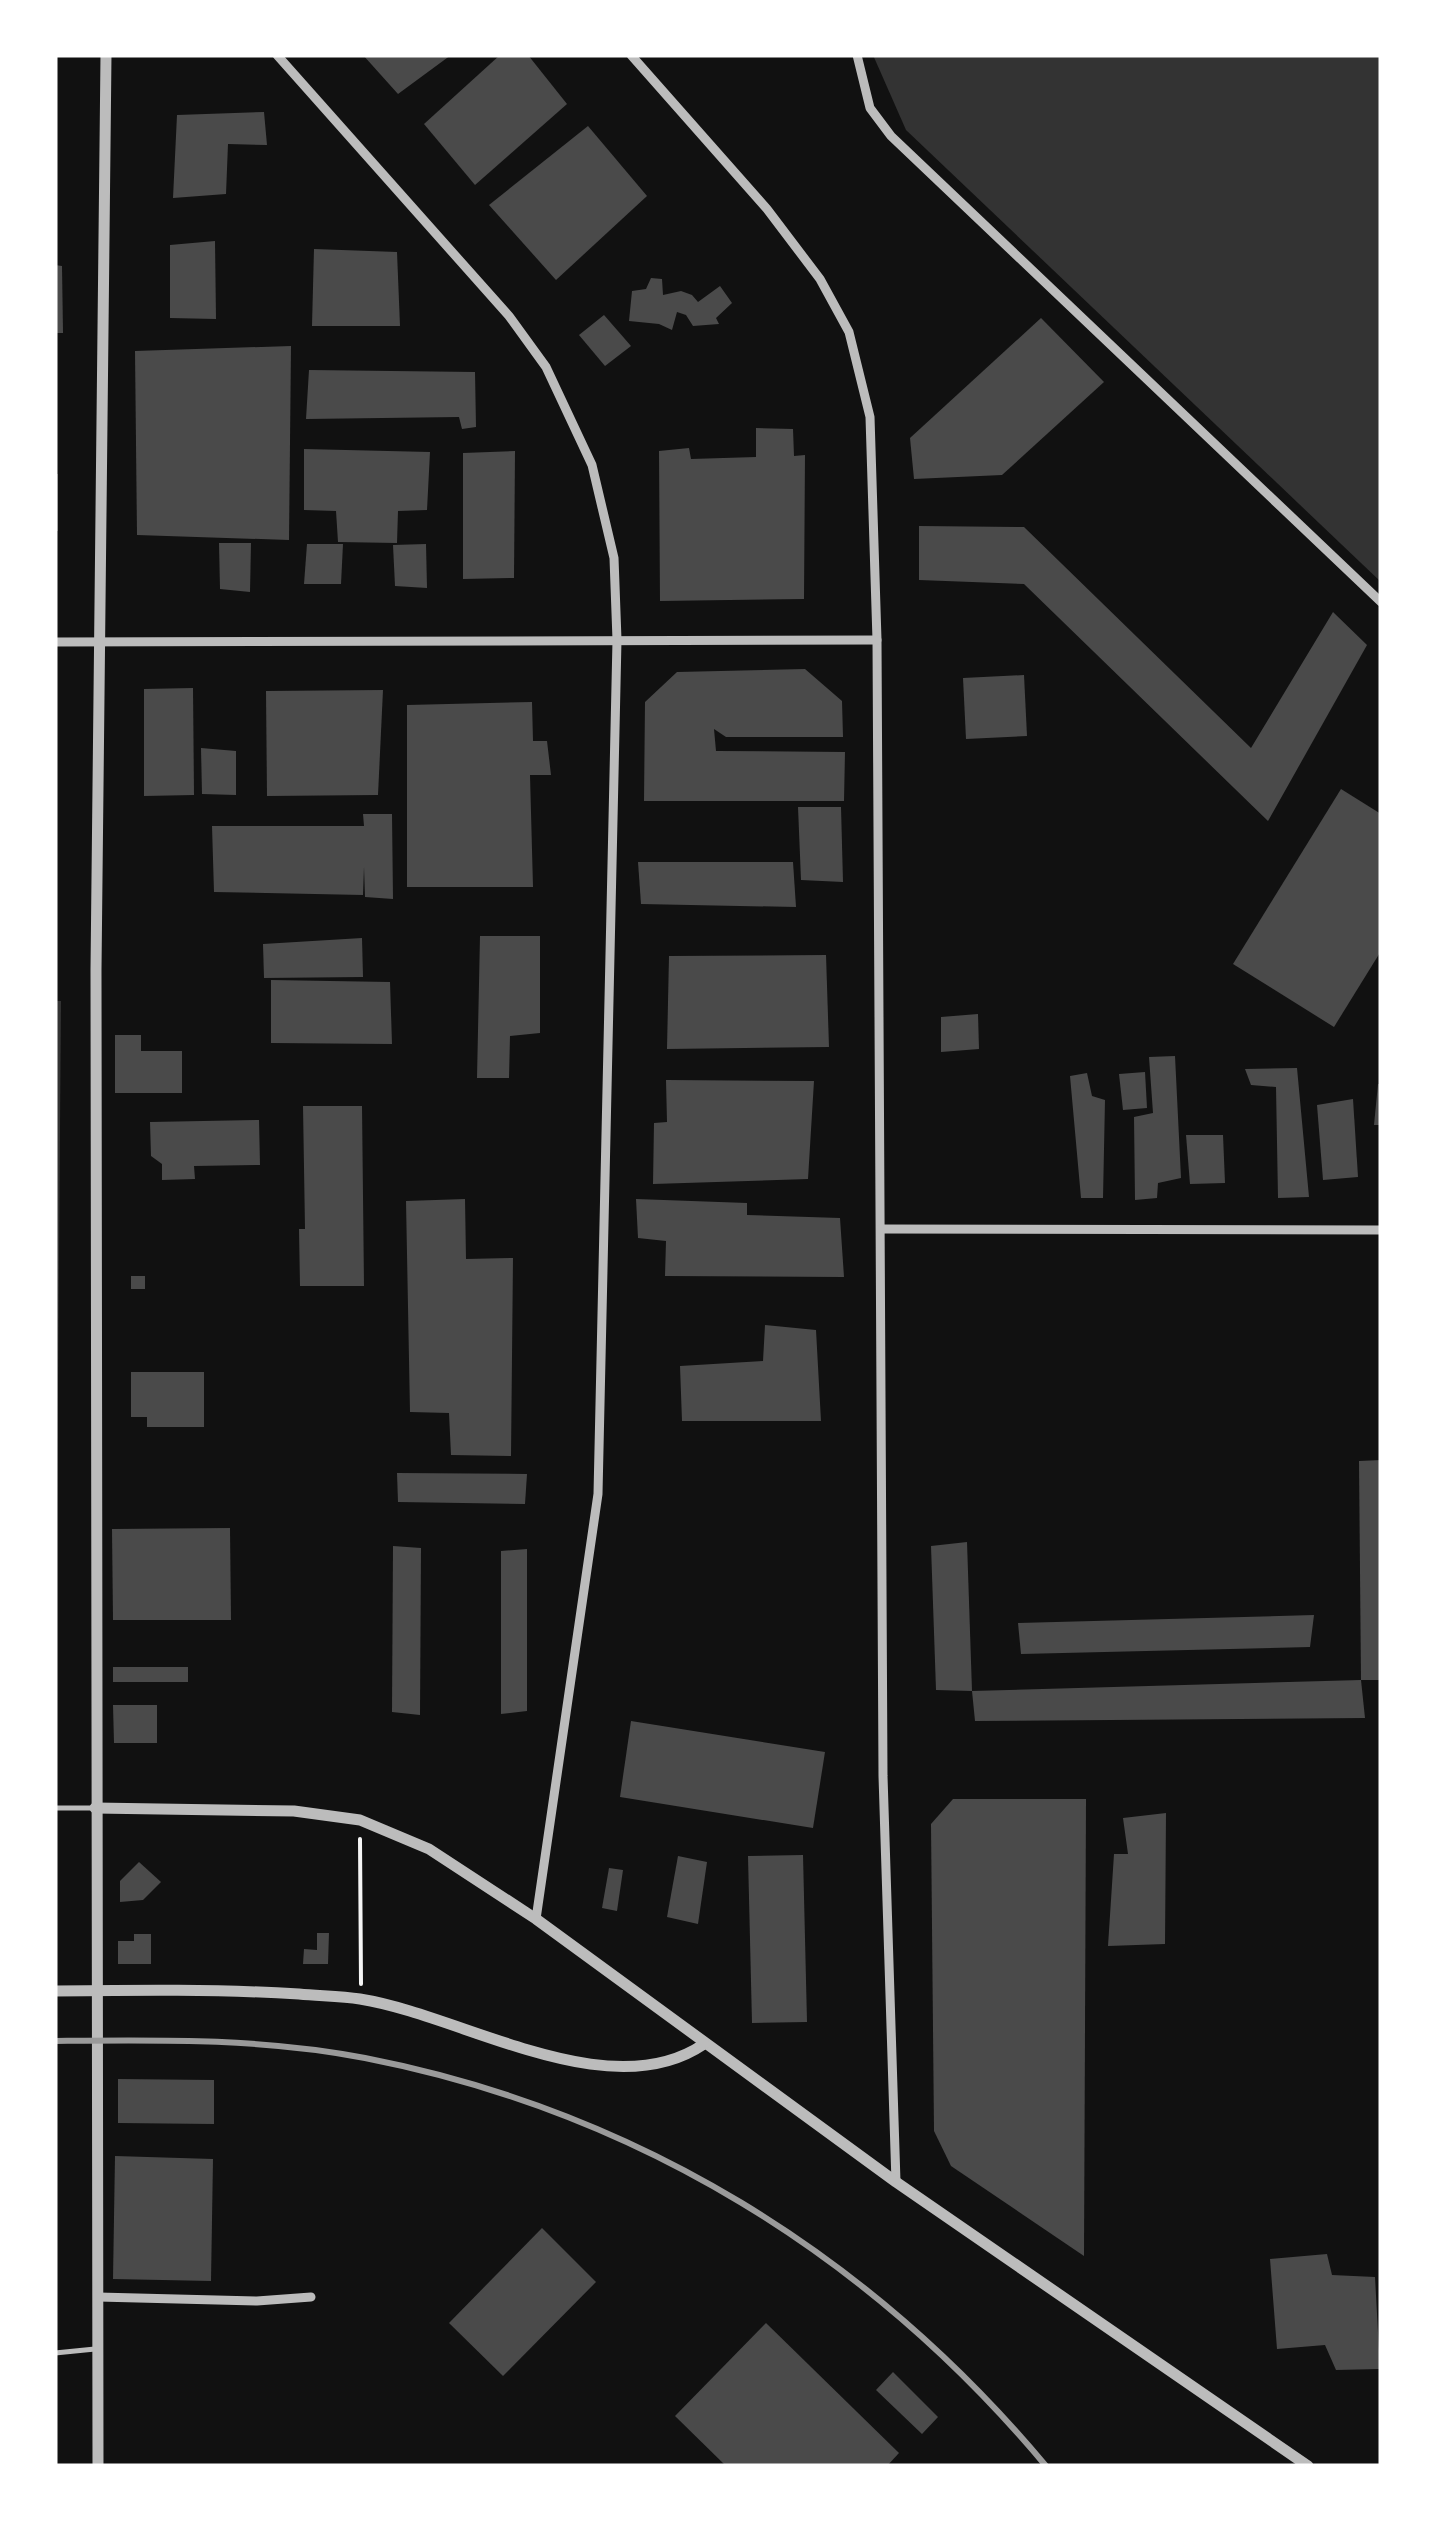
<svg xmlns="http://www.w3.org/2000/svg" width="1436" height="2521" viewBox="0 0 1436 2521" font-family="Karla,sans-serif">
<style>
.water{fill:#333}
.building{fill:#4a4a4a}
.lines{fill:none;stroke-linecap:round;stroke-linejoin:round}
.path{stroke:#f5f5f5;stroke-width:4}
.service{stroke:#bcbcbc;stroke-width:5}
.minor{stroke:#bcbcbc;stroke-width:9}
.tertiary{stroke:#bcbcbc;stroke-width:11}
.rail{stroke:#9a9a9a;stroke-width:6}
</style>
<rect width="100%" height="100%" fill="#111"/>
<g class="water">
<polygon points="873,55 1381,55 1381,582 906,130"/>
<polygon points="55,1001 61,1001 55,1772"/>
</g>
<g class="building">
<polygon points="363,55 451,55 398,94"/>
<polygon points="500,55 528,55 567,104 475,185 424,124"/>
<polygon points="264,112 267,145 228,144 226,194 173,198 177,115"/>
<polygon points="588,126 647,196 556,280 489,205"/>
<polygon points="215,241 216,319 170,318 170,245"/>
<polygon points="314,249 397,252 400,326 312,326"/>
<polygon points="55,265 62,266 63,333 55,333"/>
<polygon points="651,278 662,279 663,295 681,291 692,295 698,302 720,286 732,303 716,318 719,324 693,326 686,315 677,312 672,330 659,324 629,321 632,291 646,289"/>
<polygon points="604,315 631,346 605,366 579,335"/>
<polygon points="1041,318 1104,382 1002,475 914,479 910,438"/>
<polygon points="291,346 289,540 137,535 135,351"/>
<polygon points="309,370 475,372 476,427 462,429 459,417 306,419"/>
<polygon points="756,428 793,429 794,456 805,455 804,599 660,601 659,451 689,448 691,459 756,457"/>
<polygon points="304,449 430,452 427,510 398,511 397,543 338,542 336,511 304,510"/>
<polygon points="515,451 514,578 463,579 463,453"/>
<rect x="55" y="474" width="3" height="57"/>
<polygon points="919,526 1024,527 1251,748 1333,612 1367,645 1268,821 1024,584 919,580"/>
<polygon points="219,543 251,543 250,592 220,589"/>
<polygon points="307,544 343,544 341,584 304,584"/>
<polygon points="426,544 427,588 395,586 393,545"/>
<polygon points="805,669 842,701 843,737 726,737 714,729 716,751 845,752 844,801 644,801 645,702 677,672"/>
<polygon points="1024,675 1027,736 966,739 963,678"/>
<polygon points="193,688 194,795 144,796 144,689"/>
<polygon points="383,690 378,795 267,796 266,691"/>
<polygon points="532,702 533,741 547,741 551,775 530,775 533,887 407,887 407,705"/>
<polygon points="201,748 236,751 236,795 202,794"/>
<polygon points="1341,789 1381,814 1381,951 1334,1027 1233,964"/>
<polygon points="798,807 841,807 843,882 801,880"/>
<polygon points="363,814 392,814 393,899 365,897 364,867 363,895 214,892 212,826 364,826"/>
<polygon points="638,862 793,862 796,907 641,904"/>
<polygon points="480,936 540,936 540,1033 510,1036 509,1078 477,1078"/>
<polygon points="362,938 363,977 264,978 263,944"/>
<polygon points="826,955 829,1047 667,1049 669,956"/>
<polygon points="271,980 390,982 392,1044 271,1043"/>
<polygon points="978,1014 979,1049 941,1052 941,1017"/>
<polygon points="115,1035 141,1035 141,1051 182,1051 182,1093 115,1093"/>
<polygon points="1175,1056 1181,1178 1158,1183 1157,1198 1135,1200 1134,1117 1153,1113 1149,1057"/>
<polygon points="1297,1068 1309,1197 1278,1198 1276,1087 1251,1085 1245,1069"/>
<polygon points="1145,1072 1147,1108 1123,1110 1119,1074"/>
<polygon points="1087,1073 1092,1096 1105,1100 1103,1198 1081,1198 1070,1076"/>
<polygon points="666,1080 814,1081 808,1179 653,1184 654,1123 667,1122"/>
<polygon points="1378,1084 1381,1084 1381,1125 1374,1125"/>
<polygon points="1353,1099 1358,1177 1323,1180 1317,1105"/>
<polygon points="303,1106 362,1106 364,1286 300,1286 299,1229 305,1229"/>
<polygon points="259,1120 260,1165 194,1166 195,1179 162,1180 162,1164 151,1156 150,1122"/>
<polygon points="1186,1135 1223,1135 1225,1183 1190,1184"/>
<polygon points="465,1199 466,1259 513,1258 511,1456 451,1455 449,1413 410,1412 406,1201"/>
<polygon points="636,1199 747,1203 747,1215 840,1218 844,1277 665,1276 666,1241 638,1238"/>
<rect x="131" y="1276" width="14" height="13"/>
<polygon points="765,1325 816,1330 821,1421 682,1421 680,1366 763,1361"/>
<polygon points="131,1372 204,1372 204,1427 147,1427 147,1417 131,1417"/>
<polygon points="1381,1460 1381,1680 1361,1680 1359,1461"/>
<polygon points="397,1473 527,1474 525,1504 398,1502"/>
<polygon points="230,1528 231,1620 113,1620 112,1529"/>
<polygon points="967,1542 972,1691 936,1690 931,1546"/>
<polygon points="393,1546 421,1548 420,1715 392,1712"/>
<polygon points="527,1549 527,1711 501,1714 501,1551"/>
<polygon points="1314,1615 1310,1647 1021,1654 1018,1623"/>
<rect x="113" y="1667" width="75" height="15"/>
<polygon points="1361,1680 1365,1718 975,1721 972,1691"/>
<polygon points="113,1705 157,1705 157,1743 114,1743"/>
<polygon points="631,1721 825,1752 813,1828 620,1797"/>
<polygon points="953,1799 1086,1799 1084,2256 951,2166 934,2131 931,1824"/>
<polygon points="1166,1813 1165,1944 1108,1946 1114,1854 1128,1854 1123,1818"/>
<polygon points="803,1855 807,2022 752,2023 748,1856"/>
<polygon points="678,1856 707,1862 698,1924 667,1917"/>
<polygon points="139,1862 161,1882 143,1900 120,1902 120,1881"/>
<polygon points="609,1868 623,1870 617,1911 602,1908"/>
<polygon points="317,1933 329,1933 328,1964 303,1964 304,1949 317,1950"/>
<polygon points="134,1934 151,1934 151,1964 118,1964 118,1941 134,1941"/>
<polygon points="118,2079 214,2080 214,2124 118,2123"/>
<polygon points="115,2156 213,2159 211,2281 113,2279"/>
<polygon points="542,2228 596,2282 503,2376 449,2323"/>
<polygon points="1327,2254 1332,2275 1375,2277 1380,2369 1336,2370 1325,2345 1277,2349 1270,2259"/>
<polygon points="766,2323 899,2453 887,2466 726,2466 675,2416"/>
<polygon points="893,2372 938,2417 922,2434 876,2390"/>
</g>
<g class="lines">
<polyline class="path" points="360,1839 361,1984"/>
<g class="service">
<polyline points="55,1808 92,1808"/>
<polyline points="55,2353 95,2349"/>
</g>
<g class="minor">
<polyline points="277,55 509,316 546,367 592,465 614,558 617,640 598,1494 536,1919"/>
<polyline points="631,55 767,209 820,279 849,332 870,417 877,640 883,1776 896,2182"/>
<polyline points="857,55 870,108 891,136 1381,602"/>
<polyline points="55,642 877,640"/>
<polyline points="881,1229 1381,1230"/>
<polyline points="98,2297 257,2301 311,2297"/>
</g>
<g class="tertiary">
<polyline points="95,1808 294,1811 360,1820 429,1849 536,1919 896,2182 1308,2466"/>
<path d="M55,1991C137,1990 218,1989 299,1994C319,1996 340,1996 360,1999C462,2015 609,2109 704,2044"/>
<polyline points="98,2466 96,970 106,55"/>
</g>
<path class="rail" d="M55,2041C157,2040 264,2038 365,2058C636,2111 869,2254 1046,2466"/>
</g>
<rect width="1436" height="2521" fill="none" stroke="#ffffff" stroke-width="115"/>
</svg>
